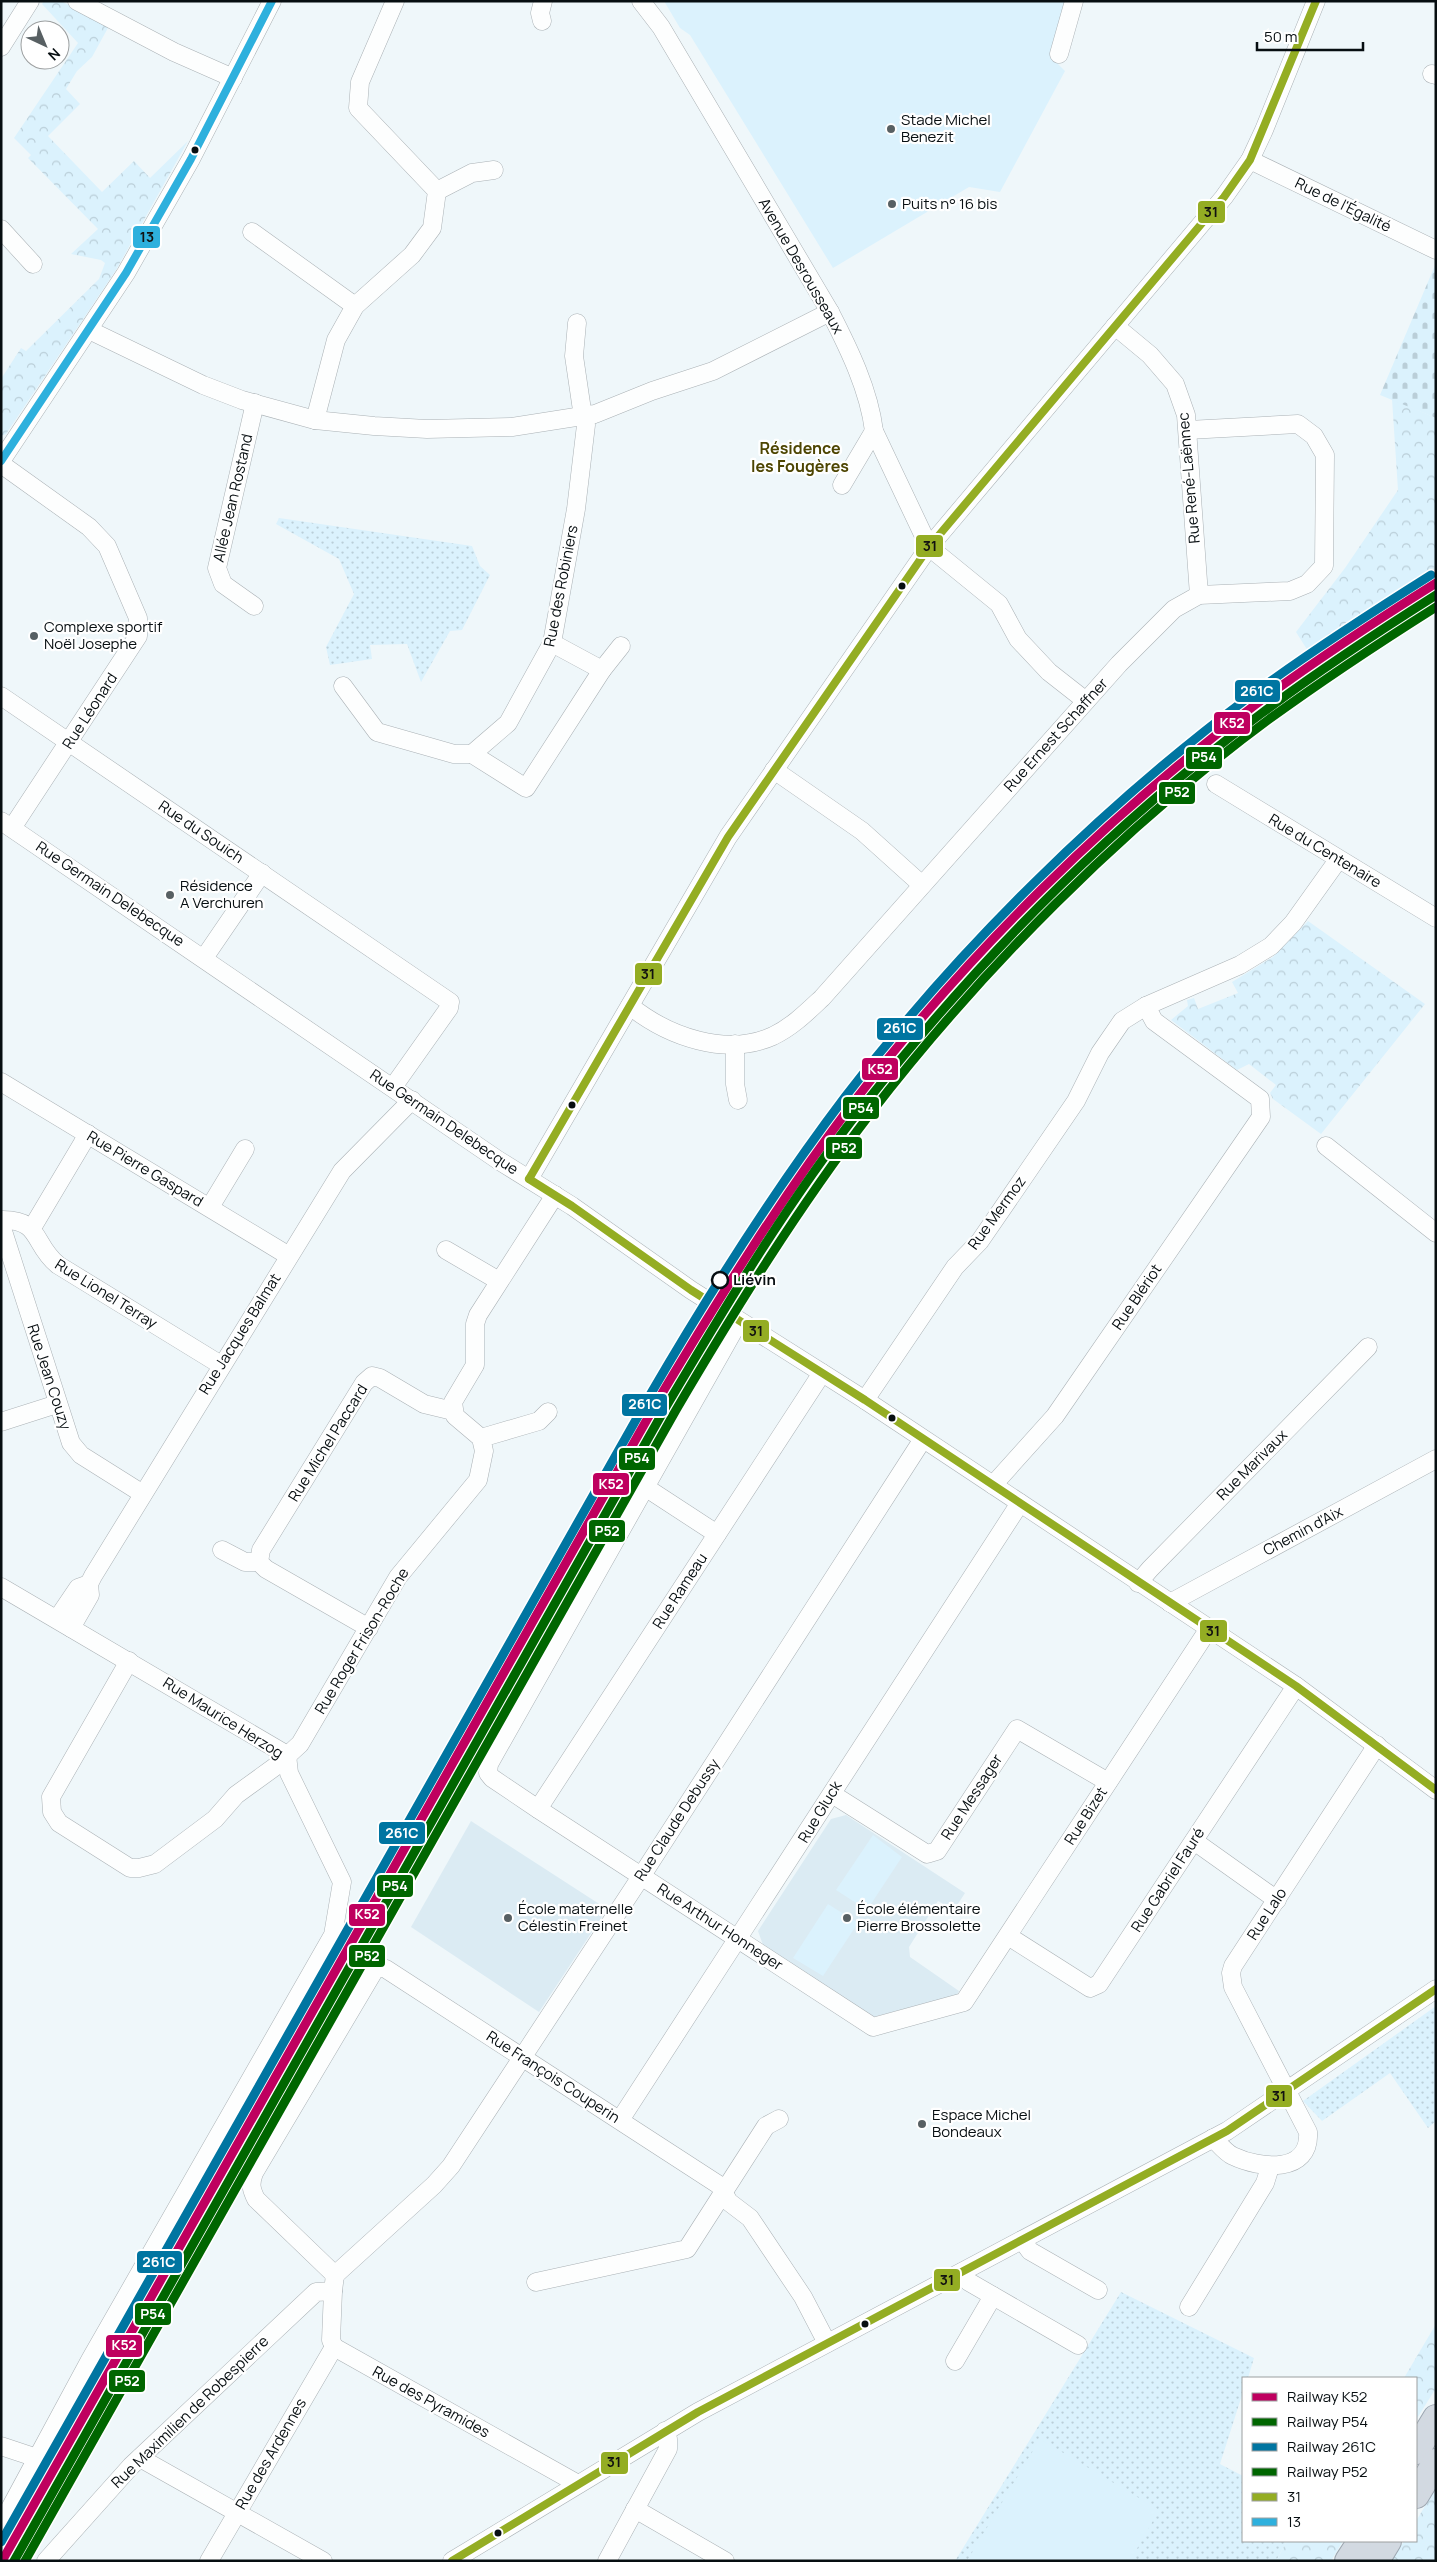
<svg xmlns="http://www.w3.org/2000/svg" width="1437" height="2562" viewBox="0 0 1437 2562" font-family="Manrope,sans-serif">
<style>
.built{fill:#dbebf3}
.grass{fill:url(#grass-dots)}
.forest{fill:url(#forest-crowns)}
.cemetery{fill:url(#cemetery-stones)}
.garden{fill:#dbf2fd}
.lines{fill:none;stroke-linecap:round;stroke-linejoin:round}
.minor-casing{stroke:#aab1b5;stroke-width:19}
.highway-casing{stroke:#9ca6b0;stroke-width:28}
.minor{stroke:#fdfefe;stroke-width:18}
.highway{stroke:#d2d9e1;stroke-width:26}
.bus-1-casing{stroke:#fff;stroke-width:11}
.bus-2-casing{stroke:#fff;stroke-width:11}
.bus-1{stroke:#94ad23;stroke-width:8}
.bus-2{stroke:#2eb0dd;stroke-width:8}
.rail-1-casing{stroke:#fff;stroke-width:12}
.rail-2-casing{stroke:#fff;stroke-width:12}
.rail-3-casing{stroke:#fff;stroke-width:12}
.rail-4-casing{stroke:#fff;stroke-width:12}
.rail-1{stroke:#bf005f;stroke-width:9}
.rail-2{stroke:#060;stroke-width:9}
.rail-3{stroke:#0075a1;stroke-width:9}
.rail-4{stroke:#060;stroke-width:9}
.poi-dot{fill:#586063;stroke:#fff;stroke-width:2}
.bus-dot{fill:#070e11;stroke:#fff;stroke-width:2}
.stop-dot{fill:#fff;stroke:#070e11;stroke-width:2.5}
.labels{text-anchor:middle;stroke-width:4.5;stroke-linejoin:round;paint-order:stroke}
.poi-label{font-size:15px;fill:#070e11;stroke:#fff;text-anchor:start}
.street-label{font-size:15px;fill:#070e11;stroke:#fff}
.stop-label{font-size:15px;font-weight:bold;fill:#070e11;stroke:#fff;text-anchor:start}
.neighbourhood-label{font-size:16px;font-weight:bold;fill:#4d4502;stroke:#fff}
.line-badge{stroke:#fff;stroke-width:2}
.badge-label{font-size:14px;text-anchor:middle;font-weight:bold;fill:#fff}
.pale-badge-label{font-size:14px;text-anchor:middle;font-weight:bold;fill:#111}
</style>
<defs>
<pattern id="grass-dots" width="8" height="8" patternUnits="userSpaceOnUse" patternTransform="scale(1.25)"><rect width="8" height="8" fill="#dbf2fd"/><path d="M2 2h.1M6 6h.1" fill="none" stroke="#baced8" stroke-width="1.8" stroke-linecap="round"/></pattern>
<pattern id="forest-crowns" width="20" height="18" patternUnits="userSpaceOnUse" patternTransform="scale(1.25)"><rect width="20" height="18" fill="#dbf2fd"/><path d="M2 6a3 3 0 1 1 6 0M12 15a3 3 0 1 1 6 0" fill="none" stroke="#baced8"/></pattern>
<pattern id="cemetery-stones" width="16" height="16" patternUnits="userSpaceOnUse" patternTransform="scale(1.25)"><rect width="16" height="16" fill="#dbf2fd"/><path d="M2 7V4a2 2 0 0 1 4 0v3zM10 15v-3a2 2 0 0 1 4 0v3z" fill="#baced8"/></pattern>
</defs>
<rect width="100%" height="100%" fill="#eff7fa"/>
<g class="built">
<polygon points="1436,566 1436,607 1400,629 1205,772 1086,878 959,1008 889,1091 812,1190 815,1193 808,1205 785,1226 716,1342 28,2561 1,2561 1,2547 699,1314 714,1294 709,1291 732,1254 735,1256 773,1199 775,1194 772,1192 786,1174 789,1174 868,1067 933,988 1047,871 1119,803 1170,758 1308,651"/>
<polygon points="846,1815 965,1893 954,1910 938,1901 909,1947 910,1957 959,1991 957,1995 873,2017 763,1945 758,1931 831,1819"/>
<polygon points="471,1821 607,1909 539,2012 411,1927"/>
</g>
<g class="grass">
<polygon points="279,518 472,546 480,566 490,575 462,630 450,631 421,682 407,644 370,645 372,659 330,665 326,647 354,594 339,559 276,524"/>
<polygon points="1436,2006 1436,2121 1428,2128 1390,2073 1322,2121 1303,2101"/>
<polygon points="1121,2292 1254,2358 1248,2378 1243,2378 1243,2392 1220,2464 1243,2476 1243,2541 1287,2541 1276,2561 955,2561"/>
</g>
<g class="forest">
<polygon points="44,1 61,1 109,26 92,57 77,71 66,89 80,104 48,136 102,192 134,161 150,178 188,141 116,270 6,434 1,436 1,379 21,348 26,351 99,279 105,263 101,260 71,254 98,229 28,158 31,155 14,138 78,43 42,4"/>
<polygon points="1392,399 1436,418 1436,566 1308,651 1296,632 1345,568 1398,490"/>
<polygon points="1308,921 1425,1004 1321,1134 1273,1099 1270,1093 1276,1085 1249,1064 1237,1070 1171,1020 1188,1006 1187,1000 1194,998 1198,1009 1238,993 1232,982 1273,957"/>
<polygon points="1436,2324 1436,2388 1416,2420 1416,2378 1404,2378"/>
<polygon points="1436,2488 1436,2561 1391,2561 1404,2541 1416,2541 1416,2521"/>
<polygon points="1287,2541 1343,2541 1331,2561 1276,2561"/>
</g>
<polygon class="cemetery" points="1436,263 1436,418 1380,395"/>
<g class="garden">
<polygon points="664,1 1066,1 1051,57 1065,71 1000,192 969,187 833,268 690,35 680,28"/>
<polygon points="873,1835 902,1857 867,1910 836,1890"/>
<polygon points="828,1904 858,1923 823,1976 793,1958"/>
<polygon points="1040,2439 1159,2510 1130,2561 967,2561"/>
</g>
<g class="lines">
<defs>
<g id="minor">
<polyline points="77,1 174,52 233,78"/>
<path d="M641,1L661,27L830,312C849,349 869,390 874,431L929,547L999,604L1018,639L1049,672L1086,701"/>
<polyline points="542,21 540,13 543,1"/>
<polyline points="1,47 30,1"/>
<polyline points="1059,54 1074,1"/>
<polyline points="1432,74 1436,75"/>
<polyline points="1250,160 1436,250"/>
<polyline points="437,191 472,173 494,170"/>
<polyline points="1,229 33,264"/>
<polyline points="252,232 355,306"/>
<polyline points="1115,326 1150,355 1175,384 1186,415 1199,595"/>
<polyline points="89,330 203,385 242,400 315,420 374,426 427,429 512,427 595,414 652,391 713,371 830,312"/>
<polyline points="315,420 336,340 355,306 412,255 432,228 437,191 358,108 360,82 395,1"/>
<polyline points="1,461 126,273 191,159 272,1"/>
<polyline points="1,464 89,527 107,546 138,618 138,636 12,828"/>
<polyline points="842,485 874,431"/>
<polyline points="254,606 223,584 217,568 255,403"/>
<polyline points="552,643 602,670 621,646"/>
<polyline points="343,686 377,732 454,754 472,754 508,723 552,643 576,509 586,425 583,417 574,356 577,323"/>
<polyline points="1,696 450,1002 449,1008 393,1087"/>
<polyline points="472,754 526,788 602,670"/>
<polyline points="774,770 862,831 922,885"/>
<polyline points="1216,784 1436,918"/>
<polyline points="1,821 498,1160 572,1206 691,1290 865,1400 1296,1686 1436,1790"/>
<polyline points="204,958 262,873"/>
<path d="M630,1006C669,1037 726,1057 773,1036C792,1027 807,1012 822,998L1119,664L1174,609L1199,595L1290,591L1307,584L1324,566L1325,455L1314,436L1298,424L1188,430"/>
<polyline points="735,1044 735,1084 738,1100"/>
<polyline points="1,1082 289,1256"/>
<polyline points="1326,1146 1436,1233"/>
<polyline points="529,1179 728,837 929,547 1224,197 1250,160 1264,130 1316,1"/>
<polyline points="210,1207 245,1149"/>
<path d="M1,1220C42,1219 32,1244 58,1265L221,1365"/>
<polyline points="1,1225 71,1443 81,1455 143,1494"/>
<polyline points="32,1228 88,1134"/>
<polyline points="446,1250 499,1281"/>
<polyline points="739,1321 489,1764 488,1773 492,1778 538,1809 873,2027 964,2002 1208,1630"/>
<polyline points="865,1400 955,1267 980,1241 1076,1101 1100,1053 1122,1021 1146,1006 1240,965 1271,946 1293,923 1338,860"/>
<polyline points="1,1422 57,1404"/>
<polyline points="481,1438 539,1421 548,1412"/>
<polyline points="993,1485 1055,1416 1261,1117 1260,1099 1154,1021 1146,1006"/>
<polyline points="645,1487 717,1534"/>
<polyline points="222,1550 245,1562 259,1562"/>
<polyline points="1138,1583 1150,1569 1368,1347"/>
<polyline points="1,1587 287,1755"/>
<polyline points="1170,1603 1436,1459"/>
<polyline points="57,1619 78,1588 89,1584"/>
<polyline points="71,1628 90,1595 89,1584 93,1576 342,1171 412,1100"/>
<polyline points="369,1628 266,1569 259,1562 261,1550 364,1383 372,1376 380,1378 424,1404 453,1411"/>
<polyline points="129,1661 51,1797 52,1812 59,1823 130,1868 139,1868 155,1864 215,1819 236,1795 276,1766 300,1744 398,1577 478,1480 484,1451 481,1438 455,1416 453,1402 475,1365 475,1324 478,1315 555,1195"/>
<polyline points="832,1794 927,1854 937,1851 1017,1729 1108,1782"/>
<polyline points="538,1809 822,1373"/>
<polyline points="1194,1841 1277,1900"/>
<polyline points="1008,1936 1090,1988 1099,1984 1296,1686"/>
<polyline points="620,2120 1020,1503"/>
<path d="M1213,2138C1219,2144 1226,2153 1233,2156C1260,2169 1311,2174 1308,2132L1233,1987L1231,1973L1233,1966L1377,1745"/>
<polyline points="1022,2240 1030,2251 1098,2290"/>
<polyline points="962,2272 969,2282 1078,2345"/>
<polyline points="335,2275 434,2185 451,2166 646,1869 923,1439"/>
<path d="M335,2275L256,2199C251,2189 250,2184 254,2173L377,1966L386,1969L719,2185L729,2202L750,2218L803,2297L827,2343"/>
<polyline points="536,2282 687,2249 766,2126 779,2119"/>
<polyline points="333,2291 331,2340 334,2347 578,2484"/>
<polyline points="1189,2307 1265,2183 1270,2167"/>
<polyline points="955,2361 993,2296"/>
<polyline points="1,2446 37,2458"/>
<polyline points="140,2458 323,2561"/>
<polyline points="635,2509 725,2561"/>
<polyline points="1,2525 90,2360 333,1935 342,1882 289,1773 287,1755"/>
<polyline points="46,2561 131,2466 316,2292 333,2291 335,2275"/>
<polyline points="209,2561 334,2347"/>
<polyline points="452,2561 698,2412 1227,2131 1436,1989"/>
<polyline points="607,2561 668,2449 668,2439 665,2431"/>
</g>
<g id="highway">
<polyline points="1416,2451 1436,2418"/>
<polyline points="1416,2495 1436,2462"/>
<polyline points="1348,2561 1361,2541"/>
<polyline points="1376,2561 1388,2541"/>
</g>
</defs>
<use href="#minor" class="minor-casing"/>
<use href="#highway" class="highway-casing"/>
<use href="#minor" class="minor"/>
<use href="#highway" class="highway"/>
<defs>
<g id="bus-1">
<polyline points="529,1179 728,837 929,547 1224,197 1250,160 1316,1"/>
<polyline points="529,1179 572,1206 691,1290 865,1400 1296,1686 1436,1790"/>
<polyline points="452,2561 698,2412 1227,2131 1436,1989"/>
</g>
<polyline id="bus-2" points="1,461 126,273 191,159 272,1"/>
</defs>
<use href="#bus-1" class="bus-1-casing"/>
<use href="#bus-2" class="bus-2-casing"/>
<use href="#bus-1" class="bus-1"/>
<use href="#bus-2" class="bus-2"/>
<defs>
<path id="rail-1" d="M2,2561L658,1400C719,1298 781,1198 853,1103C964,957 1108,815 1255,705C1314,661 1374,622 1436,583"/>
<path id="rail-2" d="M14,2561L667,1405C728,1302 789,1200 863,1106C978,960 1112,824 1262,713C1318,671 1376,633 1436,595"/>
<path id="rail-3" d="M1,2542L650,1395C710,1292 773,1192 845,1097C957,950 1102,807 1249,697C1308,653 1369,614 1431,575"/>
<path id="rail-4" d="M25,2561L676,1410C736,1308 798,1208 870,1114C981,970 1122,828 1268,720C1323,680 1379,643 1436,607"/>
</defs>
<use href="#rail-1" class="rail-1-casing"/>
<use href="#rail-2" class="rail-2-casing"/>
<use href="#rail-3" class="rail-3-casing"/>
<use href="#rail-4" class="rail-4-casing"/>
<use href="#rail-1" class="rail-1"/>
<use href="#rail-2" class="rail-2"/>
<use href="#rail-3" class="rail-3"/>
<use href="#rail-4" class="rail-4"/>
</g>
<g class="poi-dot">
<circle cx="891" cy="129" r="5"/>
<circle cx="892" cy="204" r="5"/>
<circle cx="34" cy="636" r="5"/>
<circle cx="170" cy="895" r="5"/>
<circle cx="508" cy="1918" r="5"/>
<circle cx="847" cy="1918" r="5"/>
<circle cx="922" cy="2124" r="5"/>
</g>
<g class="bus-dot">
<circle cx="195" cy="150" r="4.5"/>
<circle cx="902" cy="586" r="4.5"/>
<circle cx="572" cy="1105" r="4.5"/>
<circle cx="892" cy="1418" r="4.5"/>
<circle cx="865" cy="2324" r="4.5"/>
<circle cx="498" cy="2533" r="4.5"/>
</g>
<circle class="stop-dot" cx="720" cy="1280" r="8"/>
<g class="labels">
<g class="poi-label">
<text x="901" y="125">Stade Michel<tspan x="901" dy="17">Benezit</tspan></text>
<text x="902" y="209">Puits n° 16 bis</text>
<text x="44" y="632">Complexe sportif<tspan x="44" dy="17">Noël Josephe</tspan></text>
<text x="180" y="891">Résidence<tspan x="180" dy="17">A Verchuren</tspan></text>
<text x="518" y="1914">École maternelle<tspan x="518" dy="17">Célestin Freinet</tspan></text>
<text x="857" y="1914">École élémentaire<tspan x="857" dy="17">Pierre Brossolette</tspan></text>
<text x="932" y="2120">Espace Michel<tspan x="932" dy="17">Bondeaux</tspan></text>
</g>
<g class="street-label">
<text transform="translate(1343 205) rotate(26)" y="5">Rue de l'Égalité</text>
<text transform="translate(801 266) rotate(60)" y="5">Avenue Desrousseaux</text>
<text transform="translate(1189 478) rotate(-95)" y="5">Rue René-Laënnec</text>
<text transform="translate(233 498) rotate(-77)" y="5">Allée Jean Rostand</text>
<text transform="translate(561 586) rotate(-79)" y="5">Rue des Robiniers</text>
<text transform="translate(90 711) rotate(-57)" y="5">Rue Léonard</text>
<text transform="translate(1056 735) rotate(-48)" y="5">Rue Ernest Schaffner</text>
<text transform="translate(201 832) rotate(34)" y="5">Rue du Souich</text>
<text transform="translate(1325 851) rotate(31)" y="5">Rue du Centenaire</text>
<text transform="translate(110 894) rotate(34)" y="5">Rue Germain Delebecque</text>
<text transform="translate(444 1122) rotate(34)" y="5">Rue Germain Delebecque</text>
<text transform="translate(145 1169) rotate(31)" y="5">Rue Pierre Gaspard</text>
<text transform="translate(997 1213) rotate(-54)" y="5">Rue Mermoz</text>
<text transform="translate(106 1294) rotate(32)" y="5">Rue Lionel Terray</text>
<text transform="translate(1137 1297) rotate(-56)" y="5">Rue Blériot</text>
<text transform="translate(240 1334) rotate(-58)" y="5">Rue Jacques Balmat</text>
<text transform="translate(49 1377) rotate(72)" y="5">Rue Jean Couzy</text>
<text transform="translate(328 1443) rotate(-58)" y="5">Rue Michel Paccard</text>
<text transform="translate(1252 1465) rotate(-45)" y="5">Rue Marivaux</text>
<text transform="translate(1303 1531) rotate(-28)" y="5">Chemin d'Aix</text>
<text transform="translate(680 1591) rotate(-57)" y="5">Rue Rameau</text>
<text transform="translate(362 1641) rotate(-59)" y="5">Rue Roger Frison-Roche</text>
<text transform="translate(223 1718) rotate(32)" y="5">Rue Maurice Herzog</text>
<text transform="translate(972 1797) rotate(-57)" y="5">Rue Messager</text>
<text transform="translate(820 1812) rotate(-59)" y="5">Rue Gluck</text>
<text transform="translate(1086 1816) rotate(-57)" y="5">Rue Bizet</text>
<text transform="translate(677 1820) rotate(-57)" y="5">Rue Claude Debussy</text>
<text transform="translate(1168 1880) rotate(-57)" y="5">Rue Gabriel Fauré</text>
<text transform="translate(1267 1914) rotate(-57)" y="5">Rue Lalo</text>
<text transform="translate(720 1927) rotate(33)" y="5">Rue Arthur Honneger</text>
<text transform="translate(553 2077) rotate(33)" y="5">Rue François Couperin</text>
<text transform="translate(431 2402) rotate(29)" y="5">Rue des Pyramides</text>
<text transform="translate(190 2412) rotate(-44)" y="5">Rue Maximilien de Robespierre</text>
<text transform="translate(271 2454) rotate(-60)" y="5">Rue des Ardennes</text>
</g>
<g class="stop-label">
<text x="733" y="1285">Liévin</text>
</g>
<g class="neighbourhood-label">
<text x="800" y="454">Résidence<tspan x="800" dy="18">les Fougères</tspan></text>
</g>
</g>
<g class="line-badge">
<rect x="1197" y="200" width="29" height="24" rx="5" fill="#94ad23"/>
<rect x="132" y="225" width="29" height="24" rx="5" fill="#2eb0dd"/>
<rect x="915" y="534" width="29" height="24" rx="5" fill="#94ad23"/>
<rect x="1234" y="679" width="47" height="24" rx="5" fill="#0075a1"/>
<rect x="1213" y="711" width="38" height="24" rx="5" fill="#bf005f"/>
<rect x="1185" y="746" width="38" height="24" rx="5" fill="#060"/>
<rect x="1158" y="781" width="38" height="24" rx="5" fill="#060"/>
<rect x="634" y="962" width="29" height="24" rx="5" fill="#94ad23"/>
<rect x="876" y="1017" width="48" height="24" rx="5" fill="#0075a1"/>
<rect x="861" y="1057" width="38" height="24" rx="5" fill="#bf005f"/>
<rect x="842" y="1096" width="38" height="24" rx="5" fill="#060"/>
<rect x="825" y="1136" width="38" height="24" rx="5" fill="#060"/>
<rect x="742" y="1319" width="28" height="24" rx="5" fill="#94ad23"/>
<rect x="621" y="1393" width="47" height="24" rx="5" fill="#0075a1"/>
<rect x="618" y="1447" width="38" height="24" rx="5" fill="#060"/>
<rect x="592" y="1472" width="38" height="24" rx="5" fill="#bf005f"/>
<rect x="588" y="1519" width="38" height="24" rx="5" fill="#060"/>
<rect x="1199" y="1619" width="29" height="24" rx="5" fill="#94ad23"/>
<rect x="378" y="1821" width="48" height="24" rx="5" fill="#0075a1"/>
<rect x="376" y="1874" width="38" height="24" rx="5" fill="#060"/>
<rect x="348" y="1903" width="38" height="24" rx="5" fill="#bf005f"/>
<rect x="348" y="1944" width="38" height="24" rx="5" fill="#060"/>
<rect x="1265" y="2084" width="28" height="24" rx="5" fill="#94ad23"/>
<rect x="136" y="2250" width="47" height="24" rx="5" fill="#0075a1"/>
<rect x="933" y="2268" width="28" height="24" rx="5" fill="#94ad23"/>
<rect x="134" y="2302" width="38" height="24" rx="5" fill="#060"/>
<rect x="105" y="2334" width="38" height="24" rx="5" fill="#bf005f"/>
<rect x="108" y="2369" width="38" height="24" rx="5" fill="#060"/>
<rect x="600" y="2451" width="29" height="24" rx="5" fill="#94ad23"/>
</g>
<g class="badge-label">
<text x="1257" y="696">261C</text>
<text x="1232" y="728">K52</text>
<text x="1204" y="762">P54</text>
<text x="1177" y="797">P52</text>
<text x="900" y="1033">261C</text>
<text x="880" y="1074">K52</text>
<text x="861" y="1113">P54</text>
<text x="844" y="1153">P52</text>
<text x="645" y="1409">261C</text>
<text x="637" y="1463">P54</text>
<text x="611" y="1489">K52</text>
<text x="607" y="1536">P52</text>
<text x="402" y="1838">261C</text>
<text x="395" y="1891">P54</text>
<text x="367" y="1919">K52</text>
<text x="367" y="1961">P52</text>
<text x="159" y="2267">261C</text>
<text x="153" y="2319">P54</text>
<text x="124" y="2350">K52</text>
<text x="127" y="2386">P52</text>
</g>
<g class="pale-badge-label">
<text x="1211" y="217">31</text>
<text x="147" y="242">13</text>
<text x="930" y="551">31</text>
<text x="648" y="979">31</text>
<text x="756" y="1336">31</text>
<text x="1213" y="1636">31</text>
<text x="1279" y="2101">31</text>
<text x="947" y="2285">31</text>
<text x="614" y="2467">31</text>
</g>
<rect width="1437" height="2562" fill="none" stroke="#070e11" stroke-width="5"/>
<rect x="1242" y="2377" width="175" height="165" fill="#ffffff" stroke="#9c9fa0"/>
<rect x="1252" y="2393" width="25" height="8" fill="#bf005f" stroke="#9c9fa0"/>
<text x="1287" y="2402" font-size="15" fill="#070e11">Railway K52</text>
<rect x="1252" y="2418" width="25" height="8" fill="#006600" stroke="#9c9fa0"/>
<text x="1287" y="2427" font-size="15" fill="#070e11">Railway P54</text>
<rect x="1252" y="2443" width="25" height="8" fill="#0075a1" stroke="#9c9fa0"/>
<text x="1287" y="2452" font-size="15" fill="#070e11">Railway 261C</text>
<rect x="1252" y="2468" width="25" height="8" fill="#006600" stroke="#9c9fa0"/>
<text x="1287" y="2477" font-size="15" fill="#070e11">Railway P52</text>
<rect x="1252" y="2493" width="25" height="8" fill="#94ad23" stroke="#9c9fa0"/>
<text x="1287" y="2502" font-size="15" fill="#070e11">31</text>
<rect x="1252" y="2518" width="25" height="8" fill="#2eb0dd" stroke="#9c9fa0"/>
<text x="1287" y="2527" font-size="15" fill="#070e11">13</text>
<g transform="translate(45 45) rotate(136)"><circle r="24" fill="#ffffff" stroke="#9c9fa0"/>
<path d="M0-4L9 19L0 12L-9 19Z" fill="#586063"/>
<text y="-8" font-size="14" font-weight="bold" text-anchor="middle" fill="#070e11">N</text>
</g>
<path d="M1257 42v8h106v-8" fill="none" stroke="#070e11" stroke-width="2.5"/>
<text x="1264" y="42" font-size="15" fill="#070e11" stroke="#ffffff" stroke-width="4" paint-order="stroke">50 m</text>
</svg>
